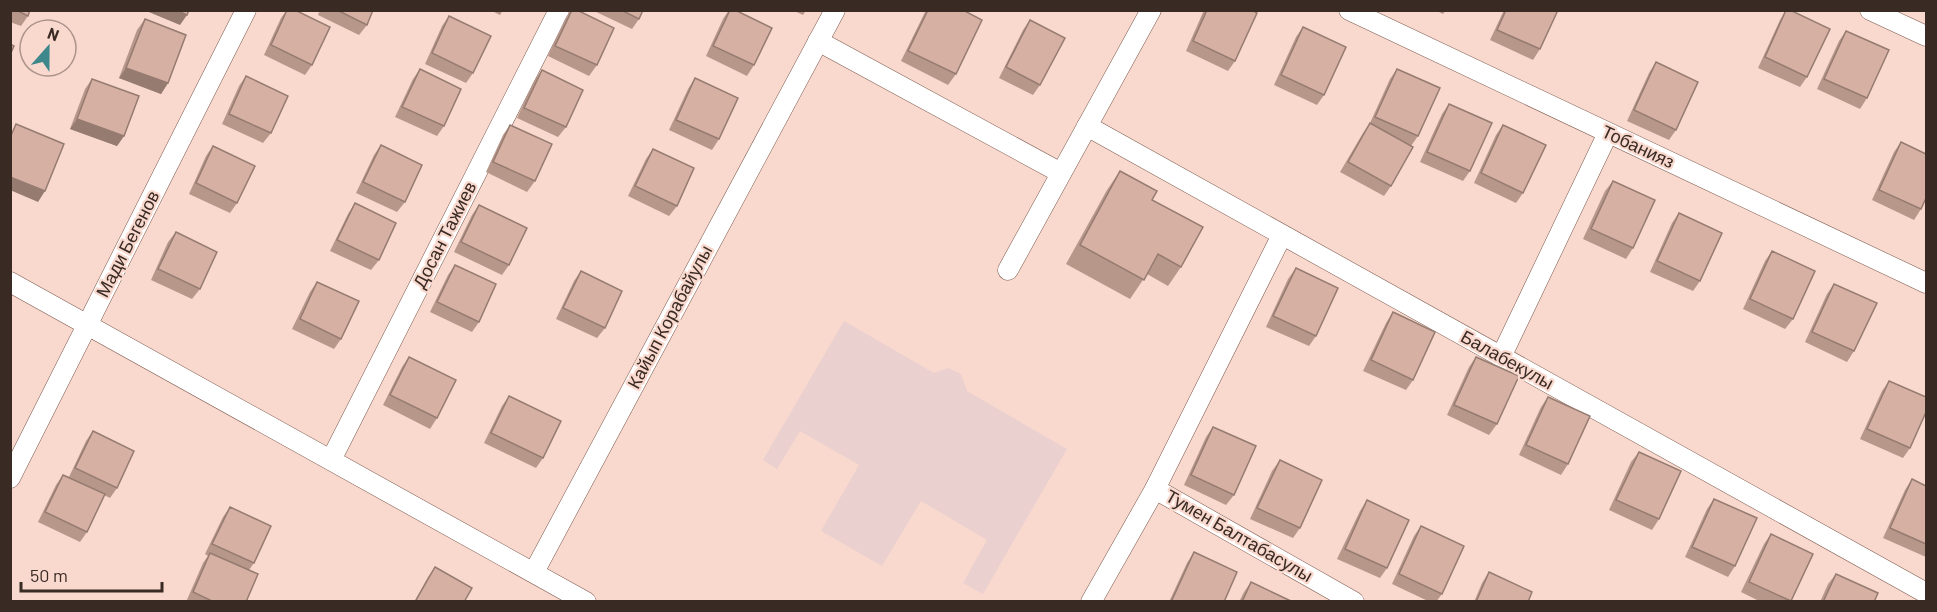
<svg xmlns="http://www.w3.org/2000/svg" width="1937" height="612" viewBox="0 0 1937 612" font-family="Barlow,sans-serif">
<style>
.education{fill:#ebd0d0}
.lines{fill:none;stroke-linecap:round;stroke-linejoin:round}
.street-casing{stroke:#7d5b4f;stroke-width:21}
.street{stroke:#fff;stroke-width:20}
.wall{fill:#b8978b}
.shaded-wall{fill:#967b71}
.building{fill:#d6b0a2;stroke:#967b71;stroke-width:1.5}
.labels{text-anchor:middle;stroke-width:4.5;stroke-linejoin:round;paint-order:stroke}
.street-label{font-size:18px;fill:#392a24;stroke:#f9d9ce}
</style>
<rect width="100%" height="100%" fill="#f9d9ce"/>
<polygon class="education" points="844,321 934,373 948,368 961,374 967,391 1067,449 983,594 963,583 987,540 921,501 882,566 821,531 859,465 800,431 777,469 763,460"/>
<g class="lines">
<defs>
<g id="street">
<polyline points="1349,10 1926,283"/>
<polyline points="1870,10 1926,36"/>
<polyline points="818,41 1061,173"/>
<polyline points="1087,126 1926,593"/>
<polyline points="1008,270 1151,10"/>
<polyline points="10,282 586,602"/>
<polyline points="1501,357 1608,133"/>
<polyline points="331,460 559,10"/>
<polyline points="10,478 246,10"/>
<polyline points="1155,489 1354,602"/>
<polyline points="534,572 835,10"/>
<polyline points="1091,602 1155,489 1282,235"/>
</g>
</defs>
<use href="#street" class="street-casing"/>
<use href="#street" class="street"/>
</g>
<g class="wall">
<polygon points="10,10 30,10 28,16 21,26 10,22"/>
<polygon points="287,10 295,10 312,65 305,75 264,55 281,18"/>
<polygon points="320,10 373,10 367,25 359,35 318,15"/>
<polygon points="490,10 503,10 500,15"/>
<polygon points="571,10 597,65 589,76 548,56 565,19"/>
<polygon points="592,10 643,10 639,19 632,29"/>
<polygon points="729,10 735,10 754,65 747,76 706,56 723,19"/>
<polygon points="792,10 806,10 803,15"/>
<polygon points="926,10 963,10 956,74 948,85 901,61"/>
<polygon points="1204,10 1252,10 1235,61 1228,71 1186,51"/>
<polygon points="1435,10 1446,10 1443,14"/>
<polygon points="1504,10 1558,10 1540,49 1533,60 1490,40"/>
<polygon points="1786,10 1807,77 1800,87 1758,68 1780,20"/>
<polygon points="449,16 473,73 466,83 425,64 442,26"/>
<polygon points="145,19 168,83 161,94 119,78 137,30"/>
<polygon points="1030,20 1040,85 1033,95 999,78 1023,30"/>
<polygon points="1303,27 1324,95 1317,105 1274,85 1296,37"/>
<polygon points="1846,31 1867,98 1860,109 1817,89 1839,41"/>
<polygon points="1656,62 1676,130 1669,140 1627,121 1649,73"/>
<polygon points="420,69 444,126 437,136 395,117 413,79"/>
<polygon points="1397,69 1418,136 1411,146 1391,186 1384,196 1340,172 1363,133 1370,123 1390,79"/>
<polygon points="542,70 566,127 558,137 517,118 534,81"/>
<polygon points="246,76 271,133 263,143 222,124 239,86"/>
<polygon points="695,78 719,139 712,150 669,130 688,89"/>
<polygon points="92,79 124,136 117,146 70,129 85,89"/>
<polygon points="1449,104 1470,171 1463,181 1420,162 1442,114"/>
<polygon points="510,125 535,181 527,192 486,172 503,135"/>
<polygon points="1503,125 1523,193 1516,203 1474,183 1496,135"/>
<polygon points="1901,142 1921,209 1914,220 1872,200 1894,152"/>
<polygon points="381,145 405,202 397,212 356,193 374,155"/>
<polygon points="213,146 237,203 230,213 189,194 206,156"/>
<polygon points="653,149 677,206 669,216 628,196 646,159"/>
<polygon points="1120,171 1152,200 1181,267 1168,286 1147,274 1130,299 1066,264 1107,190"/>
<polygon points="1613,181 1633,248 1626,259 1583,239 1605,191"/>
<polygon points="355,203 379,260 371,270 330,251 348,214"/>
<polygon points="479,205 509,265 502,275 454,252 472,215"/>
<polygon points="1679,213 1700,281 1693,291 1650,272 1672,223"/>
<polygon points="176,232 200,289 192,299 151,280 168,242"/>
<polygon points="1772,251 1793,319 1785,329 1743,309 1765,261"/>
<polygon points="455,265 479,322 472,332 430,312 448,275"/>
<polygon points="1296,268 1316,336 1309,346 1266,327 1288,279"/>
<polygon points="581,271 605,328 597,338 556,319 574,281"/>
<polygon points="317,282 341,339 334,349 292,329 310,292"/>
<polygon points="1834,284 1854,351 1847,362 1805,342 1827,294"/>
<polygon points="1393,312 1413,380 1406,390 1363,371 1386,323"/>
<polygon points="409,357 437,418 430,429 383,405 402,367"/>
<polygon points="1476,357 1497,424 1489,435 1447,415 1469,367"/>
<polygon points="1889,381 1910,448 1903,458 1860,439 1882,391"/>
<polygon points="509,396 543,458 536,468 484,443 502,406"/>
<polygon points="1548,397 1568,464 1561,475 1519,455 1541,407"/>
<polygon points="1213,427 1234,495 1226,505 1184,485 1206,437"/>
<polygon points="93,431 117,488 110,498 104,495 87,532 80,542 38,522 56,485 63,475 69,477 86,441"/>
<polygon points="1639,452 1659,519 1652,530 1609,510 1631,462"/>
<polygon points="1280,460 1300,528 1293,538 1250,519 1272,471"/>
<polygon points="1912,479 1926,486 1926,557 1883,538 1905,490"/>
<polygon points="1714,499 1735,566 1728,577 1685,557 1707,509"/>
<polygon points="1367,500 1387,568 1380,578 1337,559 1360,511"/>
<polygon points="230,507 254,563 249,570 246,602 186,602 203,563 208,556 205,554 223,517"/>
<polygon points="1421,526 1442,594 1436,602 1430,602 1392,584 1414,536"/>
<polygon points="1771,534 1791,602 1761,602 1741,592 1764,544"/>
<polygon points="1194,552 1224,602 1169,602 1187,563"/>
<polygon points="435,567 464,602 414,602 428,577"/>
<polygon points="1489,572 1528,602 1474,602 1482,583"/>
<polygon points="1836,574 1874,602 1820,602 1828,584"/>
<polygon points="1251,582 1293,602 1239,602 1244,592"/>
</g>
<g class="shaded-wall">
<polygon points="144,10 176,10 187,15 180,25"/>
<polygon points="126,68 168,83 161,94 119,78"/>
<polygon points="77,119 124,136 117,146 70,129"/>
<polygon points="10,177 45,191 38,202 10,190"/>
</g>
<g class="building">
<polygon points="16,10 30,10 28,16"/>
<polygon points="176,10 189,10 187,15"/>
<polygon points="287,10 295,10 330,27 312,65 271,45"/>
<polygon points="337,10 373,10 367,25"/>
<polygon points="572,10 577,10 614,28 597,65 555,46"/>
<polygon points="621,10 643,10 639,19"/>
<polygon points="730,10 735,10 772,28 754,65 713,46"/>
<polygon points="928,10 963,10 982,20 956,74 908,51"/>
<polygon points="1207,10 1252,10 1257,13 1235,61 1193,41"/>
<polygon points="1506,10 1558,10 1540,49 1497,30"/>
<polygon points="1786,10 1790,10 1830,29 1807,77 1765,57"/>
<polygon points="449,16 491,36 473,73 432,53"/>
<polygon points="145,19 186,35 168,83 126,68"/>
<polygon points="1030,20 1065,38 1040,85 1006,67"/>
<polygon points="1303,27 1346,47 1324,95 1281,75"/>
<polygon points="1846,31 1889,50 1867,98 1824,79"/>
<polygon points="10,44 14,46 10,55"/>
<polygon points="1656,62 1698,82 1676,130 1634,110"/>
<polygon points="420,69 461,89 444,126 402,107"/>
<polygon points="1397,69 1440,88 1418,136 1375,117"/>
<polygon points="542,70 583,90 566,127 524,108"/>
<polygon points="246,76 288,96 271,133 229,114"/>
<polygon points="695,78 738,98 719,139 676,120"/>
<polygon points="92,79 139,96 124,136 77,119"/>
<polygon points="1449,104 1492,123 1470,171 1427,152"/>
<polygon points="1370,123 1413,147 1391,186 1348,162"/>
<polygon points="16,124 64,144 45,191 10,177 10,138"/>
<polygon points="510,125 552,144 535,181 493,162"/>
<polygon points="1503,125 1546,145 1523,193 1481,173"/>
<polygon points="1901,142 1926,154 1926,198 1921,209 1879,190"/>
<polygon points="381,145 422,165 405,202 363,182"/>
<polygon points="213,146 255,166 237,203 196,183"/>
<polygon points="653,149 694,168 677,206 635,186"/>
<polygon points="1120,171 1157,191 1152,200 1203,227 1181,267 1158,254 1144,280 1080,245"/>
<polygon points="1613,181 1655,200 1633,248 1591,229"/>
<polygon points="355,203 396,223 379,260 337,240"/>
<polygon points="479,205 527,228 509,265 461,242"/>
<polygon points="1679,213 1722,233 1700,281 1657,261"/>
<polygon points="176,232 217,252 200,289 158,269"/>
<polygon points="1772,251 1815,271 1793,319 1750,299"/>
<polygon points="455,265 496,284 479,322 437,302"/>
<polygon points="1296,268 1338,288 1316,336 1273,316"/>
<polygon points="581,271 622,291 605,328 563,308"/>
<polygon points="317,282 359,301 341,339 300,319"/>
<polygon points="1834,284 1877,303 1854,351 1812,332"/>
<polygon points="1393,312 1435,332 1413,380 1371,360"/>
<polygon points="409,357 456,380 437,418 390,395"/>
<polygon points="1476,357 1519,376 1497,424 1454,405"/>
<polygon points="1889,381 1926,397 1926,412 1910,448 1867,429"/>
<polygon points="509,396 561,421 543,458 491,433"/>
<polygon points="1548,397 1590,416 1568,464 1526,445"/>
<polygon points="1213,427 1256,446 1234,495 1191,475"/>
<polygon points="93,431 134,451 117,488 75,468"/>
<polygon points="1639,452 1681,471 1659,519 1616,500"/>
<polygon points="1280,460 1322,480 1300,528 1257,508"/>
<polygon points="63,475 105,494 87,532 45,512"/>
<polygon points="1912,479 1926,486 1926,544 1890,528"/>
<polygon points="1714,499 1757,518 1735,566 1692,547"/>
<polygon points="1367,500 1409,520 1387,568 1345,549"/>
<polygon points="230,507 271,526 254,563 212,544"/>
<polygon points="1421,526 1464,546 1442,594 1399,574"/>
<polygon points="1771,534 1813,554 1791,601 1749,582"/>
<polygon points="1194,552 1237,572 1224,602 1175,602 1172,600"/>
<polygon points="210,553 258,574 246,602 214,602 193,592"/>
<polygon points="435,567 472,588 464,602 415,602"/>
<polygon points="1489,572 1532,592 1528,602 1476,602"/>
<polygon points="1836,574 1878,593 1874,602 1823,602"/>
<polygon points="1251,582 1293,602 1242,602"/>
</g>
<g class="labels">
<g class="street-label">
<text transform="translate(1638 147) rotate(25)" y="6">Тобанияз</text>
<text transform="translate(445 235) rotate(-63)" y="6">Досан Тажиев</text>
<text transform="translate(128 244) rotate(-63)" y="6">Мади Бегенов</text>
<text transform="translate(670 317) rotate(-62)" y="6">Кайып Корабайулы</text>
<text transform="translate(1507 360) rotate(29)" y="6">Балабекулы</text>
<text transform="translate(1239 536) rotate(30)" y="6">Тумен Балтабасулы</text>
</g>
</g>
<rect width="1937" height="612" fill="none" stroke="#392a24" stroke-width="24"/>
<g transform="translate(48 48) rotate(21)"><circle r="28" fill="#f9d9ce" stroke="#ac938a" stroke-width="1.5"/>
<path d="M0-4.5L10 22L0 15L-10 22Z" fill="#3e878b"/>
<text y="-9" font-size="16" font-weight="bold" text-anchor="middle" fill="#392a24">N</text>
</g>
<path d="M21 582v9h141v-9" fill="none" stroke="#392a24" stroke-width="3"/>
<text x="30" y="582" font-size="18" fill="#392a24" stroke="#f9d9ce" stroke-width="4.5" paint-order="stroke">50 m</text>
</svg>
